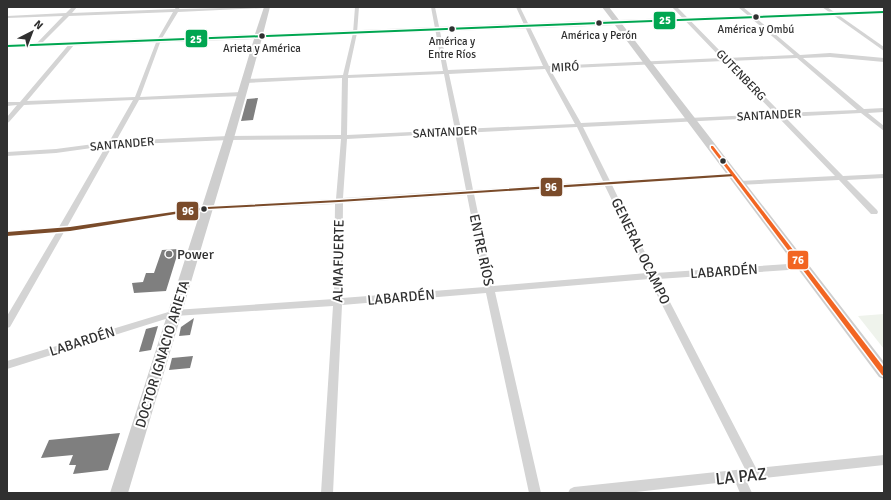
<svg xmlns="http://www.w3.org/2000/svg" width="891" height="500" viewBox="0 0 891 500" font-family="Signika,sans-serif">
<style>
.green{fill:#eff3ec}
.building{fill:#7f7f7f}
.lines{fill:none;stroke-linecap:round;stroke-linejoin:round}
.street{fill:#d4d4d4;fill-rule:evenodd}
.secondary{fill:#cecece;fill-rule:evenodd}
.bus-1-casing{stroke:#fff;stroke-width:3}
.bus-2-casing{stroke:#fff;stroke-width:3}
.bus-3-casing{stroke:#fff;stroke-width:3}
.bus-1{fill:#00a651;fill-rule:evenodd}
.bus-2{fill:#7a4b2a;fill-rule:evenodd}
.bus-3{fill:#f26522;fill-rule:evenodd}
.bus-dot{fill:#303030;stroke:#fff;stroke-width:1.5}
.poi-dot{fill:#787878;stroke:#fff;stroke-width:1.5}
.labels{text-anchor:middle;stroke-width:4;stroke-linejoin:round;paint-order:stroke}
.far-bus-label{font-size:11px;fill:#303030;stroke:#fff}
.far-street-label{font-size:12px;fill:#303030;stroke:#fff}
.street-label{font-size:14px;fill:#303030;stroke:#fff}
.poi-label{font-size:14px;fill:#303030;stroke:#fff;text-anchor:start}
.near-street-label{font-size:17px;fill:#303030;stroke:#fff}
.line-badge{stroke:#fff;stroke-width:1.5}
.badge-label{font-size:11px;text-anchor:middle;font-weight:bold;fill:#fff}
</style>
<rect width="100%" height="100%" fill="#fff"/>
<polygon class="green" points="884,314 884,349 858,316"/>
<g class="building">
<polygon points="258,98 253,120 241,121 247,99"/>
<polygon points="179,249 166,291 134,293 132,283 143,282 146,273 154,273 162,250"/>
<polygon points="194,318 190,335 179,336 181,327"/>
<polygon points="158,326 151,350 139,352 146,329"/>
<polygon points="193,356 190,368 169,370 172,358"/>
<polygon points="120,433 108,470 73,474 76,465 69,465 73,455 41,458 49,440"/>
</g>
<g class="lines">
<g class="street">
<polygon points="7,7 12,7 7,9"/>
<path d="M72,7H77L72,13L175,9L176,7H180L179,9L265,7L263,8L178,12L161,40L140,97L242,92L245,94L242,96L139,100L116,141L229,136L341,135L342,78L245,83L242,81L245,79L343,75L353,33L355,7H359L357,33L348,75L443,71L431,7H435L448,70L543,66L516,7H520L549,66L721,58L672,7H677L727,58L794,55L738,7H743L800,55L830,53L884,58V62L830,57L803,58L864,109L884,108V112L868,113L884,126V131L861,113L785,117L843,176L884,174V178L847,180L877,210L878,212L877,214H871L839,180L738,185L736,183L738,181H740L835,176L778,117L583,127L610,181L733,173L736,175L733,177L612,185L655,273L803,263L807,266L803,269L658,279L756,468L884,455V465L746,480L752,493H740L735,481L627,493H568L570,489L574,487L745,469L649,279L495,292L541,493H529L486,293L342,305L333,493H321L333,306L175,316L7,369V361L175,310L334,299L335,204L207,210L64,232L10,327L7,328V316L56,233L7,237V231L59,227L106,146L56,153L7,156V152L56,149L109,142L133,100L24,105L9,122L7,123V117L17,105L7,106V102H20L70,43L72,42L75,44L74,45L27,101L135,97L157,40L173,12L69,16L38,47L35,45L36,44L63,16L7,18V16L66,13ZM797,58L857,110L781,113L730,61ZM724,61L775,114L581,123L550,69ZM545,69L575,124L461,129L449,74ZM444,74L455,130L347,135L348,78ZM577,127L603,181L473,190L462,133ZM455,133L466,190L343,198L347,139ZM341,139L336,199L207,206L67,227L113,145L229,140ZM605,186L647,273L493,286L474,194ZM467,195L485,287L342,298L343,203Z"/>
<polygon points="822,7 827,7 884,47 884,51"/>
</g>
<polygon class="secondary" points="264,7 270,7 263,34 612,20 602,7 609,7 619,20 884,10 884,14 622,24 884,362 884,379 879,377 615,25 262,38 234,138 128,493 110,493 224,138 254,39 7,48 7,44 255,34"/>
<defs>
<polygon id="bus-1" points="884,11 884,13 7,47 7,45"/>
<polygon id="bus-2" points="733,174 735,175 735,176 339,202 207,209 70,231 7,236 7,232 70,227 207,207 339,200"/>
<polygon id="bus-3" points="711,146 713,146 884,368 884,376 882,375 711,148"/>
</defs>
<use href="#bus-1" class="bus-1-casing"/>
<use href="#bus-2" class="bus-2-casing"/>
<use href="#bus-3" class="bus-3-casing"/>
<use href="#bus-1" class="bus-1"/>
<use href="#bus-2" class="bus-2"/>
<use href="#bus-3" class="bus-3"/>
</g>
<g class="bus-dot">
<circle cx="756" cy="17" r="3.5"/>
<circle cx="599" cy="23" r="3.5"/>
<circle cx="452" cy="29" r="3.5"/>
<circle cx="262" cy="36" r="3.5"/>
<circle cx="723" cy="161" r="3.5"/>
<circle cx="204" cy="209" r="3.5"/>
</g>
<circle class="poi-dot" cx="169" cy="254" r="4"/>
<g class="labels">
<g class="far-bus-label">
<text x="756" y="33">América y Ombú</text>
<text x="599" y="39">América y Perón</text>
<text x="452" y="45">América y<tspan x="452" dy="13">Entre Ríos</tspan></text>
<text x="262" y="52">Arieta y América</text>
</g>
<g class="far-street-label">
<text transform="translate(565 67) rotate(-3)" y="4">MIRÓ</text>
<text transform="translate(741 75) rotate(46)" y="4">GUTENBERG</text>
<text transform="translate(769 115) rotate(-3)" y="4">SANTANDER</text>
<text transform="translate(445 132) rotate(-3)" y="4">SANTANDER</text>
<text transform="translate(122 144) rotate(-5)" y="4">SANTANDER</text>
</g>
<g class="street-label">
<text transform="translate(482 250) rotate(78)" y="5">ENTRE RÍOS</text>
<text transform="translate(641 251) rotate(64)" y="5">GENERAL OCAMPO</text>
<text transform="translate(338 261) rotate(-89)" y="5">ALMAFUERTE</text>
<text transform="translate(724 271) rotate(-4)" y="5">LABARDÉN</text>
<text transform="translate(401 297) rotate(-5)" y="5">LABARDÉN</text>
<text transform="translate(82 341) rotate(-18)" y="5">LABARDÉN</text>
<text transform="translate(162 354) rotate(-73)" y="5">DOCTOR IGNACIO ARIETA</text>
</g>
<g class="poi-label">
<text x="177" y="259">Power</text>
</g>
<g class="near-street-label">
<text transform="translate(741 476) rotate(-6)" y="6">LA PAZ</text>
</g>
</g>
<g class="line-badge">
<rect x="653" y="11" width="23" height="19" rx="4" fill="#00a651"/>
<rect x="185" y="29" width="23" height="19" rx="4" fill="#00a651"/>
<rect x="540" y="177" width="23" height="20" rx="4" fill="#7a4b2a"/>
<rect x="176" y="201" width="23" height="20" rx="4" fill="#7a4b2a"/>
<rect x="787" y="250" width="22" height="20" rx="4" fill="#f26522"/>
</g>
<g class="badge-label">
<text x="665" y="24">25</text>
<text x="196" y="43">25</text>
<text x="551" y="191">96</text>
<text x="188" y="215">96</text>
<text x="798" y="264">76</text>
</g>
<rect width="891" height="500" fill="none" stroke="#303030" stroke-width="16"/>
<g transform="translate(32 32) rotate(42)" stroke="#ffffff" stroke-width="3" paint-order="stroke">
<path d="M0-3L7 15L0 10L-7 15Z" fill="#303030"/>
<text y="-6" font-size="11" font-weight="bold" text-anchor="middle" fill="#303030">N</text>
</g>
</svg>
